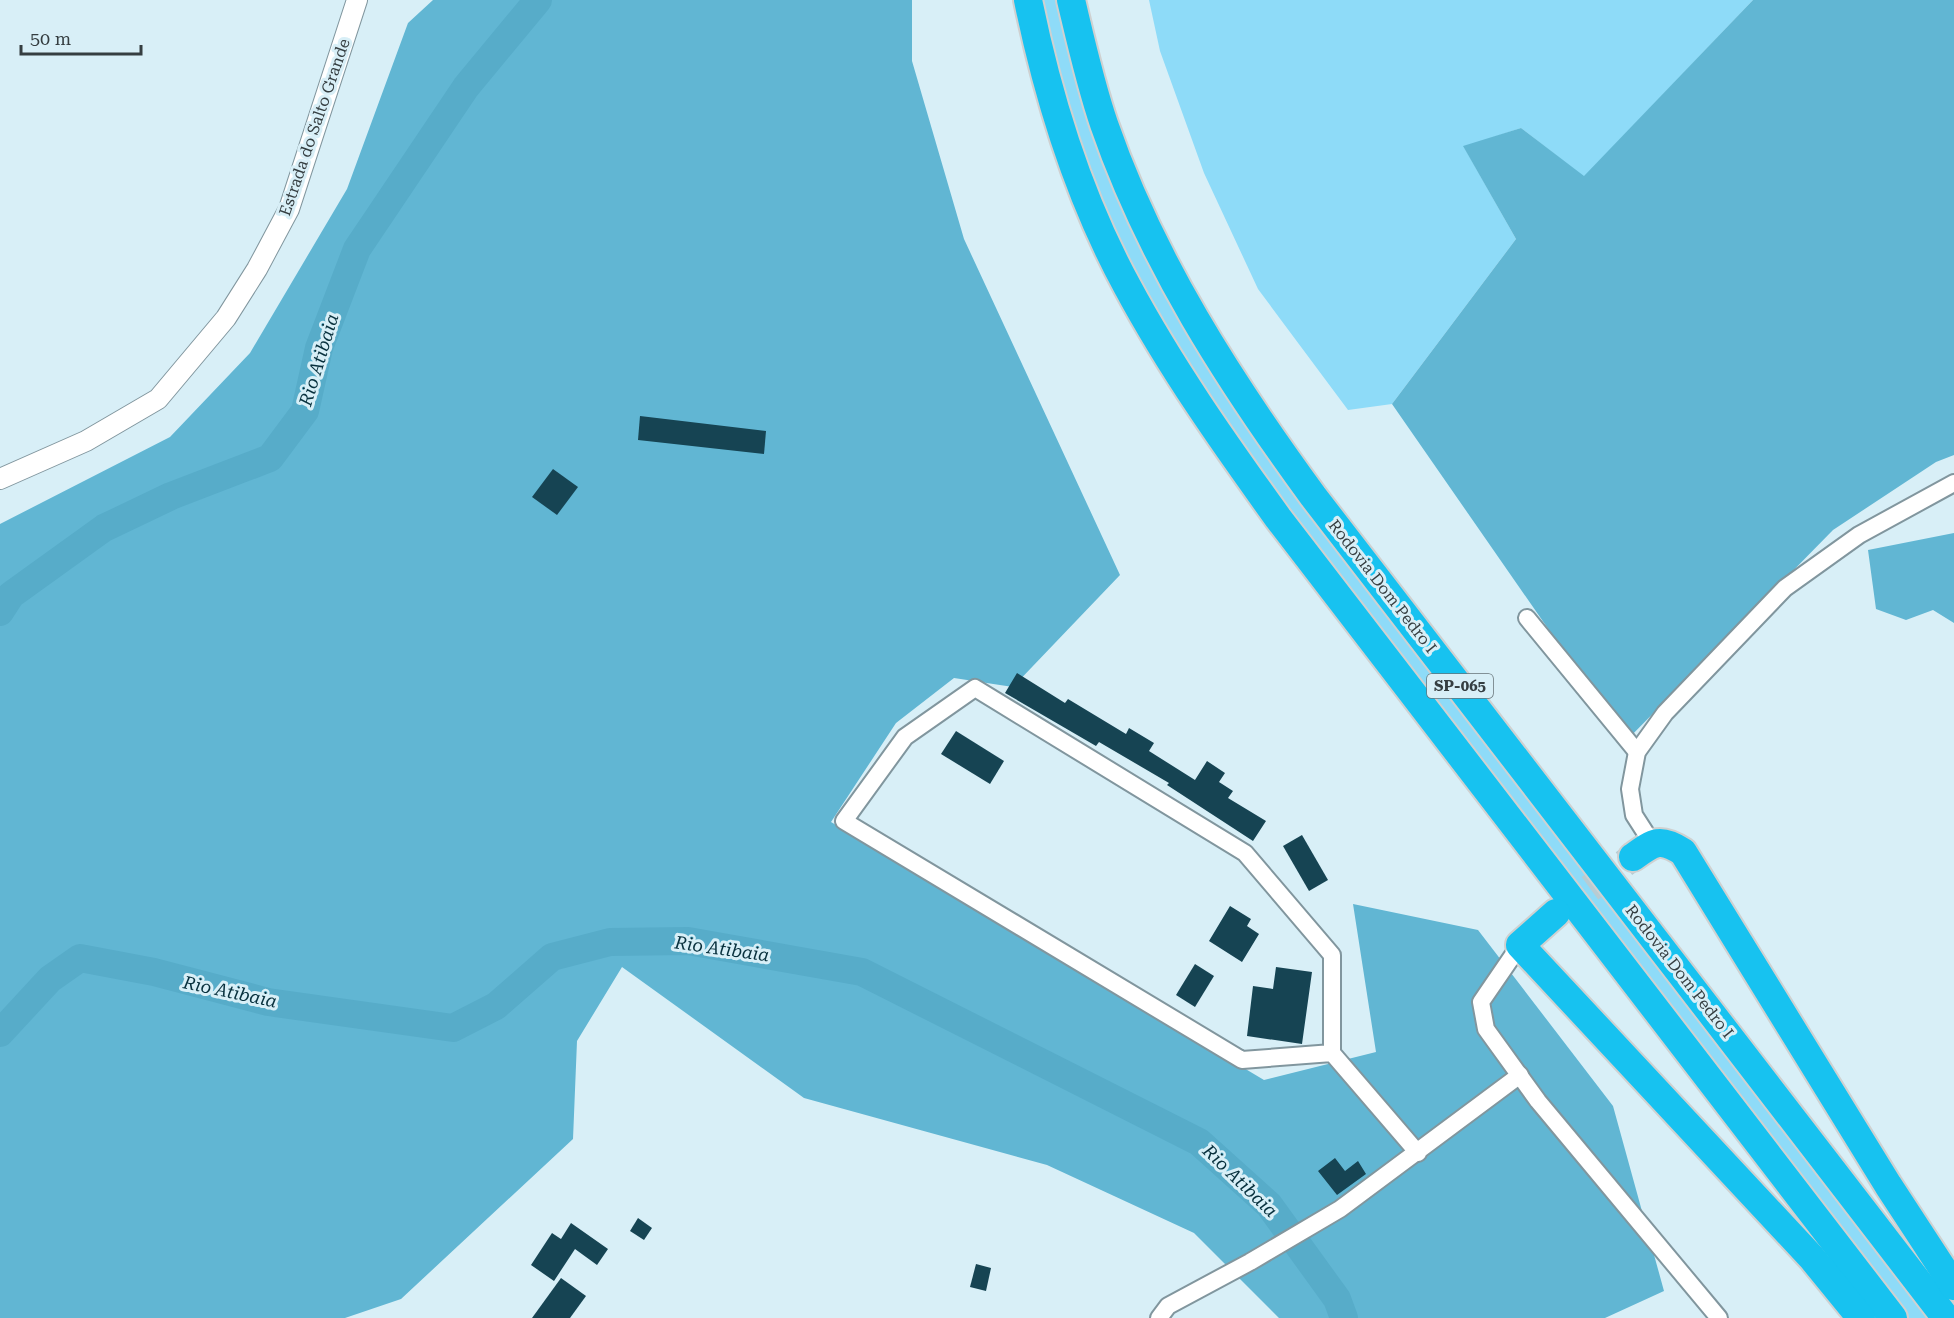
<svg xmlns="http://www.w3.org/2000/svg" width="1954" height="1318" viewBox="0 0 1954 1318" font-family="'Roboto Serif',serif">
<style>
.green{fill:#8edbf8}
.forest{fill:#61b6d3}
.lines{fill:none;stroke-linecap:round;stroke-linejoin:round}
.river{stroke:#57acc9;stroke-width:28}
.building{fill:#164453}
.motorway-tunnel{stroke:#b7ccd3;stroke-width:28;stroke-dasharray:28 14;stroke-linecap:butt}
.minor-casing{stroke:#81969e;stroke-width:20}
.tertiary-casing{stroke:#81969e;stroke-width:22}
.motorway-casing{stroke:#cfd1d1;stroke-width:32}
.minor{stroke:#fff;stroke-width:16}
.tertiary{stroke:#fff;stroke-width:20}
.motorway{stroke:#17c2f0;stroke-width:28}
.labels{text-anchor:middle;stroke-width:6;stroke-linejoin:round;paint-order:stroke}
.shield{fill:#d8eff7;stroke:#667378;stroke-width:1.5}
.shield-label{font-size:15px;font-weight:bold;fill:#353e41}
.street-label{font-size:16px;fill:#353e41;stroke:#d8eff7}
.water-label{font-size:18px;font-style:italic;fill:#08313e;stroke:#d8eff7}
</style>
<rect width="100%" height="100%" fill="#d8eff7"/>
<g class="green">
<polygon points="1035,0 1059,0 1140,237 1933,1318 1904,1318 1452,729 1179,363 1094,192"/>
<polygon points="1149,0 1753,0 1584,177 1521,128 1464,147 1516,239 1392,404 1348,410 1258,289 1204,173 1160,51"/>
</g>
<g class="forest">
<polygon points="433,0 912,0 912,61 964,239 1120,575 1013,687 954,678 896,723 831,822 1264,1080 1376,1052 1353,904 1478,930 1613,1106 1664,1291 1605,1318 1279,1318 1194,1233 1047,1165 804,1098 622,967 577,1041 573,1139 401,1299 345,1318 0,1318 0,524 170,437 250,353 347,189 408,23"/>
<polygon points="1753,0 1954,0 1954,455 1936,462 1833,530 1626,741 1392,404 1516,239 1463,146 1521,128 1584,176"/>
<polygon points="1954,533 1954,623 1933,610 1906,620 1876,609 1868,550"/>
</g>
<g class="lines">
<g class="river">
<polyline points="0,612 11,595 104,528 171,496 270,458 305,411 319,348 357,249 466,87 538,0"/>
<polyline points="0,1033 50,979 80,958 154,972 268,1002 453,1028 496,1006 552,957 610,942 688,941 862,972 1199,1142 1269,1205 1337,1299 1344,1318"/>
</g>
</g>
<g class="building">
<polygon points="640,416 766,431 764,454 638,440"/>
<polygon points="553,469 578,487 557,515 532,497"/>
<polygon points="1017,673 1065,703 1068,699 1126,734 1129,728 1154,743 1149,751 1195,780 1207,761 1225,773 1219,782 1233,791 1228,798 1266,821 1253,841 1167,785 1169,783 1099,742 1096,746 1005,693"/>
<polygon points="956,731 1004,761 990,784 941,754"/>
<polygon points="1302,835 1328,880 1309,891 1283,846"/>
<polygon points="1230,906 1251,919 1247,926 1259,934 1242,962 1209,941"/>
<polygon points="1195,964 1214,976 1195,1007 1176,995"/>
<polygon points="1276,967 1312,972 1302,1044 1247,1036 1253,986 1273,989"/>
<polygon points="1335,1158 1345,1171 1358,1161 1366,1174 1337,1195 1318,1171"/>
<polygon points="638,1218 652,1228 644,1240 630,1231"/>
<polygon points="571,1223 608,1249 597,1265 575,1249 554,1281 531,1265 552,1233 561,1239"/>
<polygon points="976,1264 991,1268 986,1291 970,1287"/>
<polygon points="561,1278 586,1296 570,1318 532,1318"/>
</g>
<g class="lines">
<polyline class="motorway-tunnel" points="1556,913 1633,857"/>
<defs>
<g id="minor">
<polyline points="1527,618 1637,752"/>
<polyline points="1652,843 1634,815 1630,789 1637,752 1665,713 1785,588 1859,535 1954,483"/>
<polyline points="1520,945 1481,1002 1486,1029 1538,1101 1719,1318"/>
<polyline points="1332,1053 1242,1060 844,821 905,737 975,688 1245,853 1332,955 1332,1053 1418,1153"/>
<polyline points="1159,1318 1168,1306 1250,1262 1340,1209 1520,1075"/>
</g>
<polyline id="tertiary" points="0,479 86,441 158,399 226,318 257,269 289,209 357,0"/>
<g id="motorway">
<path d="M1028,0C1048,98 1079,198 1127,286C1171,368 1224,443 1278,518L1893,1318"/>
<path d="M1071,0C1081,42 1090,83 1104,124C1151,260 1229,381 1313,496L1946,1318"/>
<path d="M1633,857C1654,842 1660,837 1683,852L1888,1185L1954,1286"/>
<polyline points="1556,913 1520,945 1812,1258 1861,1318"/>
</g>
</defs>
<use href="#minor" class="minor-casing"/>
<use href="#tertiary" class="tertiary-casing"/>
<use href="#motorway" class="motorway-casing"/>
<use href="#minor" class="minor"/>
<use href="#tertiary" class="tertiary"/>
<use href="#motorway" class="motorway"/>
</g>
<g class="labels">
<rect class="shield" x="1427" y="674" width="66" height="24" rx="4.5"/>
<g class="shield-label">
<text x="1460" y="691">SP-065</text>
</g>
<g class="street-label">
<text transform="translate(314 127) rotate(-71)" y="6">Estrada do Salto Grande</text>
<text transform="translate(1383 586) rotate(52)" y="6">Rodovia Dom Pedro I</text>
<text transform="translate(1680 971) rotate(52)" y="6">Rodovia Dom Pedro I</text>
</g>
<g class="water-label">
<text transform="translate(319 360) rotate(-73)" y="6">Rio Atibaia</text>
<text transform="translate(722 949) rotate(8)" y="6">Rio Atibaia</text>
<text transform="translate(230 992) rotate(12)" y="6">Rio Atibaia</text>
<text transform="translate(1240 1181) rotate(44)" y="6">Rio Atibaia</text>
</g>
</g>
<path d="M21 45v9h120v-9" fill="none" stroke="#353e41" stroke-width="3"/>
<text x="30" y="45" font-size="18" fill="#353e41" stroke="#d8eff7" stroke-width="4.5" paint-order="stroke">50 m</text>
</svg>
